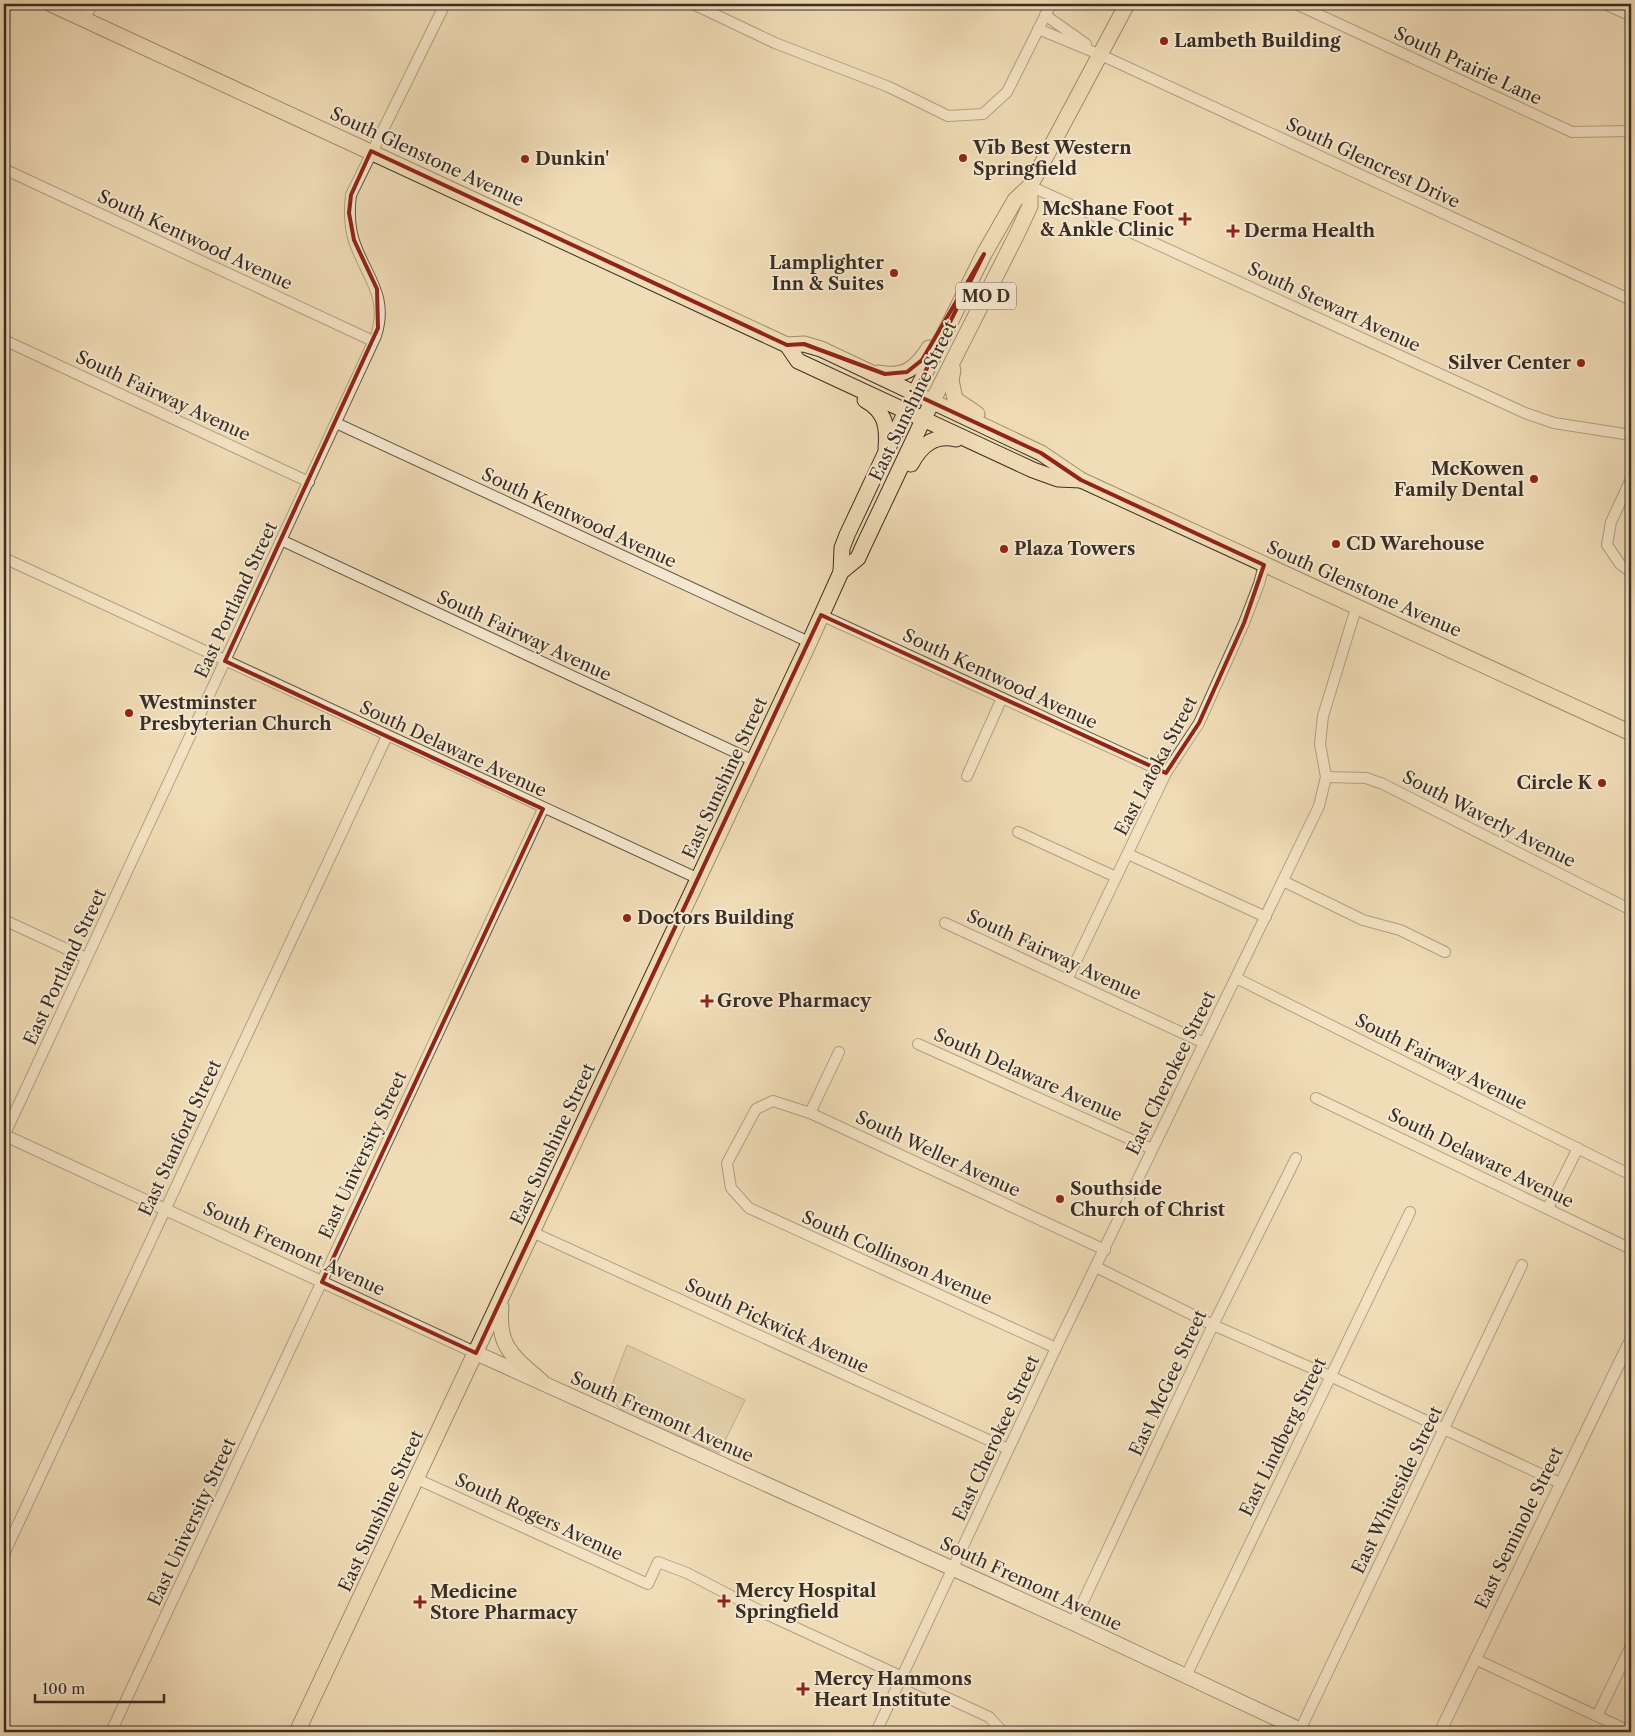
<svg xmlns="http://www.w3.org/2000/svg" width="1635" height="1736" viewBox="0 0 1635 1736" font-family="'Libre Caslon Text',serif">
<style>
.green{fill:#d1be9e;stroke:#857662}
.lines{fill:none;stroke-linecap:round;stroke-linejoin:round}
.minor-casing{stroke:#675a4a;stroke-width:12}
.tertiary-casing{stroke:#675a4a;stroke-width:13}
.secondary-casing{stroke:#392e25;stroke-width:16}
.primary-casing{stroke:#392e25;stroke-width:17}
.minor{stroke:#f5e8d0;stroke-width:10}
.tertiary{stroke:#f5e8d0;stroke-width:11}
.secondary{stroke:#f5e8d0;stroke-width:14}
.primary{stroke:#f0dcb7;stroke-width:15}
.marked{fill:none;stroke:#8f2418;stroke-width:4;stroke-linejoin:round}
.poi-dot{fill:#8f2418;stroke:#f5e8d0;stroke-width:2}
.labels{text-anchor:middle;stroke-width:4;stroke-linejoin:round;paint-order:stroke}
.shield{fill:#f5e8d0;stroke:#716658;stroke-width:1}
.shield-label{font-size:16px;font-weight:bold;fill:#392e25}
.poi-label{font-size:18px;font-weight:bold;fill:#392e25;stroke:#f5e8d0;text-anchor:start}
.street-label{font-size:18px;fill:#392e25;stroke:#f5e8d0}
</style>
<rect width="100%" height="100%" fill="#f0dcb7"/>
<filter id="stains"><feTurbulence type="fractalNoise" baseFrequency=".004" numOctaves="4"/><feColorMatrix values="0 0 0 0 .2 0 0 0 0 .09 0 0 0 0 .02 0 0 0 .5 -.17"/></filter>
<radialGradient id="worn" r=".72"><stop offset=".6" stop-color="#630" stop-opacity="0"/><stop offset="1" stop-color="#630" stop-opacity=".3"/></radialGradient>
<polygon class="green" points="627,1345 745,1400 719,1453 626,1413 607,1398"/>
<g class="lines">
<defs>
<g id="minor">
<polyline points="693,4 775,43 889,87 948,116 983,114 1007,92 1051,4"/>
<polyline points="1296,4 1572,132 1631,131"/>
<polyline points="1605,4 1631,16"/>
<polyline points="1045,15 1086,44"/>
<polyline points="84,20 92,4"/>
<polyline points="1038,29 1101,55 1631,300"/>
<polyline points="4,169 373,341"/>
<polyline points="1030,186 1525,413 1554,423 1631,435"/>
<polyline points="4,340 309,482"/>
<polyline points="336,423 809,642"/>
<polyline points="1631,479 1611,522 1607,545 1620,564 1631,572"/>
<polyline points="281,540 754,761"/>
<polyline points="4,558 699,879"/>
<polyline points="821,615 1166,773"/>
<polyline points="967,776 1002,698"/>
<polyline points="1326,777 1366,778 1383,784 1631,910"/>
<polyline points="1018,832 1116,877"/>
<polyline points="1128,854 1266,917"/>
<polyline points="1283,881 1363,920 1400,930 1445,952"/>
<polyline points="4,920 86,958"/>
<polyline points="945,923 1204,1043"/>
<polyline points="1068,978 1166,773 1199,723 1244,623 1259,584 1264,565"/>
<polyline points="1236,978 1631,1175"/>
<polyline points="918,1044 1152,1149"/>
<polyline points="1316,1098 1631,1249"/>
<polyline points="810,1113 839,1052"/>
<path d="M4,1136L376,336C389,295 366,277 354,241C349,225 349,211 351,195L445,4"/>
<polyline points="1548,1208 1578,1148"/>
<polyline points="532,1232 1008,1449"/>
<polyline points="1096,1267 1213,1325 1330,1376 1560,1483"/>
<polyline points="1056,1348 749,1208 731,1188 727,1163 756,1109 773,1101 810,1113 1105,1250"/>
<polyline points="417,1479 648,1584 658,1562 687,1573 764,1613 989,1717 1003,1732"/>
<polyline points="4,1554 387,736"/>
<polyline points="1073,1623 1213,1325 1296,1158"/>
<polyline points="1475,1659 1631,1732"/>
<polyline points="1186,1676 1410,1212"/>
<polyline points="1597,1716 1631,1646"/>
<polyline points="1300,1730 1522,1265"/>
<polyline points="111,1732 543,809"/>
<polyline points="876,1732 1056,1348 1319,806 1326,777 1320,744 1323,716 1357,605"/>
</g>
<g id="tertiary">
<polyline points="4,1135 476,1353"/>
<polyline points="1440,1732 1631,1339"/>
</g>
<polyline id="secondary" points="476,1353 1073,1623 1305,1732"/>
<g id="primary">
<polyline points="51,4 787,345 804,344 821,349 1041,453 1081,480 1631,733"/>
<polyline points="787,345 798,361 1033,470 1058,479 1081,480"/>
<polyline points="953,370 951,380 955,399 977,414"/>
<path d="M879,373C903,378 916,369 929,348"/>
<path d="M865,400C885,411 888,426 886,448"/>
<path d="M911,464C921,445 935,434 956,439"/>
<polyline points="841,572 858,558 862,549 923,420 1017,234 1030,206 1030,186"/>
<path d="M501,1307C497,1348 514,1357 542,1382"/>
<polyline points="297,1732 809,643 841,572 842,548 847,535 885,454 984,254 1015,200 1030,186 1127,4"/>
</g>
</defs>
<use href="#minor" class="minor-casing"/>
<use href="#tertiary" class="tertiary-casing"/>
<use href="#secondary" class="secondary-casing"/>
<use href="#primary" class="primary-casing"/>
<use href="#minor" class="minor"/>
<use href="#tertiary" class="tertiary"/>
<use href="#secondary" class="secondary"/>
<use href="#primary" class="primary"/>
</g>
<path d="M0 0H1635V1736H0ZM371,151L787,345L804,344L885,374L907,372L922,360L984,254L914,394L1041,453L1081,480L1264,565L1244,623L1199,723L1166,773L821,615L476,1353L322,1282L543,809L225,661L378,328L377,289L354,240L349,213L351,195Z" fill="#f0dcb7" fill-opacity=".55" fill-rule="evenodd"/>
<path class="marked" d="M371,151L787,345L804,344L885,374L907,372L922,360L984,254L914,394L1041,453L1081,480L1264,565L1244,623L1199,723L1166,773L821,615L476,1353L322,1282L543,809L225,661L378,328L377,289L354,240L349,213L351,195Z"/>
<g class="poi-dot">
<circle cx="1164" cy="41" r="5"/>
<circle cx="963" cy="158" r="5"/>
<circle cx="525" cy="159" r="5"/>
<path d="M1182.5 211.5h5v5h5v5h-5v5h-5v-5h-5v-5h5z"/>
<path d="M1230.5 223.5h5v5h5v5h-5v5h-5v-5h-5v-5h5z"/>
<circle cx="894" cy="273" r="5"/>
<circle cx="1581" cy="363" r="5"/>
<circle cx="1534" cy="479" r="5"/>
<circle cx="1336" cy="544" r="5"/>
<circle cx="1004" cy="549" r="5"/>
<circle cx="129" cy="713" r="5"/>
<circle cx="1602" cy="783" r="5"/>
<circle cx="627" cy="918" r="5"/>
<path d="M704.5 993.5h5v5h5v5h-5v5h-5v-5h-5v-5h5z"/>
<circle cx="1060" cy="1199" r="5"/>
<path d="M721.5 1593.5h5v5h5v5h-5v5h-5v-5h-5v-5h5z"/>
<path d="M417.5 1594.5h5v5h5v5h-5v5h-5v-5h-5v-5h5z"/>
<path d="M800.5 1681.5h5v5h5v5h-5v5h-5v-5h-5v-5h5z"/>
</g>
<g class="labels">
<rect class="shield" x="956" y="282.5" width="60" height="27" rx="4"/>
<g class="shield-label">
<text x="986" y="302">MO D</text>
</g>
<g class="poi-label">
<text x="1174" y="47">Lambeth Building</text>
<text x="973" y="154">Vīb Best Western<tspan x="973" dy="21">Springfield</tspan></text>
<text x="535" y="165">Dunkin'</text>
<text x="1174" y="215" text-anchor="end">McShane Foot<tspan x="1174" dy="21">&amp; Ankle Clinic</tspan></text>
<text x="1244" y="237">Derma Health</text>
<text x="884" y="269" text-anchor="end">Lamplighter<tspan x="884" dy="21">Inn &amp; Suites</tspan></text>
<text x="1571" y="369" text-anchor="end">Silver Center</text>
<text x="1524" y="475" text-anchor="end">McKowen<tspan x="1524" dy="21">Family Dental</tspan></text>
<text x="1346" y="550">CD Warehouse</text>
<text x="1014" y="555">Plaza Towers</text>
<text x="139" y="709">Westminster<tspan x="139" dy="21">Presbyterian Church</tspan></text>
<text x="1592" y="789" text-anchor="end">Circle K</text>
<text x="637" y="924">Doctors Building</text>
<text x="717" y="1007">Grove Pharmacy</text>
<text x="1070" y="1195">Southside<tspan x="1070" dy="21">Church of Christ</tspan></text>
<text x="735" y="1597">Mercy Hospital<tspan x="735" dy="21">Springfield</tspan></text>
<text x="430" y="1598">Medicine<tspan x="430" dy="21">Store Pharmacy</tspan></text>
<text x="814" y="1685">Mercy Hammons<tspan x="814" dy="21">Heart Institute</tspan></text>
</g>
<g class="street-label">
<text transform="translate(1468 66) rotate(25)" y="6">South Prairie Lane</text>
<text transform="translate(427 157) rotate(25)" y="6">South Glenstone Avenue</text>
<text transform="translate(1373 163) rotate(25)" y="6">South Glencrest Drive</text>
<text transform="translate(195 240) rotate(25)" y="6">South Kentwood Avenue</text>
<text transform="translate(1334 307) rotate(25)" y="6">South Stewart Avenue</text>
<text transform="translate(163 396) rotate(25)" y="6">South Fairway Avenue</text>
<text transform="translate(913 401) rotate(-64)" y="6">East Sunshine Street</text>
<text transform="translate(579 518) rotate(25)" y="6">South Kentwood Avenue</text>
<text transform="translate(1364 589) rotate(24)" y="6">South Glenstone Avenue</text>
<text transform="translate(236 600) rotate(-65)" y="6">East Portland Street</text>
<text transform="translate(524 636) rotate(25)" y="6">South Fairway Avenue</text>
<text transform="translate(1000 679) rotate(25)" y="6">South Kentwood Avenue</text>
<text transform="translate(453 749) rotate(25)" y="6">South Delaware Avenue</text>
<text transform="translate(1156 766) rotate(-62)" y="6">East Latoka Street</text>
<text transform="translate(725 778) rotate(-65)" y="6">East Sunshine Street</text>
<text transform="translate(1489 819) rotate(27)" y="6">South Waverly Avenue</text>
<text transform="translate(1054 955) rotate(25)" y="6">South Fairway Avenue</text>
<text transform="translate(65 967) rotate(-65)" y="6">East Portland Street</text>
<text transform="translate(1441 1062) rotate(27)" y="6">South Fairway Avenue</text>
<text transform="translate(1171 1073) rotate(-64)" y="6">East Cherokee Street</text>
<text transform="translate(1028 1075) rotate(24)" y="6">South Delaware Avenue</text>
<text transform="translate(180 1138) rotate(-65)" y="6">East Stanford Street</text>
<text transform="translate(553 1144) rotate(-65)" y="6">East Sunshine Street</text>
<text transform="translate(938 1154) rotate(25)" y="6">South Weller Avenue</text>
<text transform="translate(363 1155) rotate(-65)" y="6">East University Street</text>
<text transform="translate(1481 1158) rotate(26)" y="6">South Delaware Avenue</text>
<text transform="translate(294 1249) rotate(25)" y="6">South Fremont Avenue</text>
<text transform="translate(897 1258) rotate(24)" y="6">South Collinson Avenue</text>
<text transform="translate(777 1326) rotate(25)" y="6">South Pickwick Avenue</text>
<text transform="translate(1168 1383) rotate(-65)" y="6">East McGee Street</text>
<text transform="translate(662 1417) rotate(24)" y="6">South Fremont Avenue</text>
<text transform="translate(1283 1437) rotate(-64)" y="6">East Lindberg Street</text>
<text transform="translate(996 1438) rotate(-65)" y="6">East Cherokee Street</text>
<text transform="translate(1397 1490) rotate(-64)" y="6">East Whiteside Street</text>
<text transform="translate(381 1511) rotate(-65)" y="6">East Sunshine Street</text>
<text transform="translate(539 1517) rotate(25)" y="6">South Rogers Avenue</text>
<text transform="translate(192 1522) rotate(-65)" y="6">East University Street</text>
<text transform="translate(1519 1528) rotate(-64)" y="6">East Seminole Street</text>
<text transform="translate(1031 1584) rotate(25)" y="6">South Fremont Avenue</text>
</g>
</g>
<rect width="1635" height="1736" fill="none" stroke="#f0dcb7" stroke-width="20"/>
<rect x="5" y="5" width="1625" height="1726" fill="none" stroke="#392e25" stroke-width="2.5"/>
<rect x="10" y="10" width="1615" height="1716" fill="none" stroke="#392e25"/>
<path d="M35 1694v8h129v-8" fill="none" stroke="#392e25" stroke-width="2.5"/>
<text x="42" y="1694" font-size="15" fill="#392e25" stroke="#f5e8d0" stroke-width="4" paint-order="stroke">100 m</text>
<rect width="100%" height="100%" filter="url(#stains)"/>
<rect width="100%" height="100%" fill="url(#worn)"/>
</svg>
